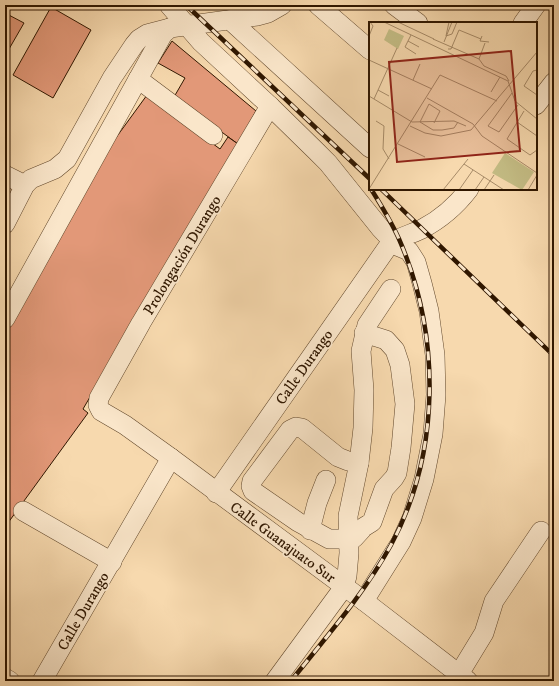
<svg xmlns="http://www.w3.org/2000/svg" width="559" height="686" viewBox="0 0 559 686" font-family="'IM FELL DW Pica',serif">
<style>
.building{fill:#e29878;stroke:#301700}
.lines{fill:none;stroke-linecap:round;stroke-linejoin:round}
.minor-casing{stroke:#62482c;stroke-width:20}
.minor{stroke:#fae6ca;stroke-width:19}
.rail-casing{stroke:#301700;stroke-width:4.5}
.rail{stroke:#fae6ca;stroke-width:3;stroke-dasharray:9;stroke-linecap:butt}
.labels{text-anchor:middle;stroke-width:3.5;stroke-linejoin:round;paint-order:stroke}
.street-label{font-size:15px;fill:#301700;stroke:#fae6ca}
.inset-road{fill:none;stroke:#a78b68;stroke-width:1}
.view{fill:#8f2418;fill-opacity:0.15;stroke:#8f2418;stroke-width:2}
.inset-edge{fill:none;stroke:#301700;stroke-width:2}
</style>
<rect width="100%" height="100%" fill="#f7d9ae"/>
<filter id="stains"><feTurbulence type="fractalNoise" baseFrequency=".005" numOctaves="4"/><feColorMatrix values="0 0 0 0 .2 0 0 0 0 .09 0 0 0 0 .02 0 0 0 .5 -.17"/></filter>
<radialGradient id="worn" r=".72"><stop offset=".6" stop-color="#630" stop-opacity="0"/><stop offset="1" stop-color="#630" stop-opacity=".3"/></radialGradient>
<g class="building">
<polygon points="51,7 91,30 53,98 13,75"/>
<polygon points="5,13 24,23 5,56"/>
<polygon points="172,41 256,111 238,144 174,97 185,78 158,63"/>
<polygon points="147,95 220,149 228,137 238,144 83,409 88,413 5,527 5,334 114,138 115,139"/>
</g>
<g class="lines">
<defs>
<g id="minor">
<polyline points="169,5 201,42 270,106 316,151 328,163 381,229 397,246 409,251 416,262 422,283 429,311 435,355 436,395 433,434 424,479 412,518 401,542 364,601"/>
<polyline points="318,5 370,50"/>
<polyline points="394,5 418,23"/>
<polyline points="230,20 370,148"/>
<polyline points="523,23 536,5"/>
<polyline points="138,79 213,135"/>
<polyline points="536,105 554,82"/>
<polyline points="270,106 141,323 99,398 98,405 101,411 125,425 171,458 364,601 468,681"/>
<polyline points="5,175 25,185"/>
<polyline points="5,224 25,185 31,179 55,169 67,159 112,78 134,45 139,39 147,34 170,28"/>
<polyline points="5,319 163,34 170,28 177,27 257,16 268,13 282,5"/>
<polyline points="359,463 348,461 338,457 302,428 296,427 290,430 252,481 251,486 253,491 298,522 329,539 348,539 354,538 364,527 372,522 384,489 394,478 397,473 401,448 405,404 400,365 395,350 386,340 364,333"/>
<path d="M216,493L387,248C396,237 410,235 422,229C441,219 456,206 469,189"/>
<polyline points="23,511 112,562"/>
<polyline points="310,530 317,503 326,480"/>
<polyline points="459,674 484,633 494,601 541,531"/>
<polyline points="5,678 10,681"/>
<polyline points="42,681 171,458"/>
<polyline points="275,681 344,587 347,576 349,553 348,516 359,463 363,428 364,390 361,351 367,325 391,289"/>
</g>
</defs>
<use href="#minor" class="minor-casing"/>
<use href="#minor" class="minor"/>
<defs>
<g id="rail">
<polyline points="186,5 370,179"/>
<polyline points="381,189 554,356"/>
<path d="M291,681C326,637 364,594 391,545C441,452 441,335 399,239C391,221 381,205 371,189"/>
</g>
</defs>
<use href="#rail" class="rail-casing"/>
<use href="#rail" class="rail"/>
</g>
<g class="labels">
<g class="street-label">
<text transform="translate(182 255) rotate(-59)" y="5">Prolongación Durango</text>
<text transform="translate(304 367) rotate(-55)" y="5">Calle Durango</text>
<text transform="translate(283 542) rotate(36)" y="5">Calle Guanajuato Sur</text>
<text transform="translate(83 611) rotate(-60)" y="5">Calle Durango</text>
</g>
</g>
<g transform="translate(369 22)">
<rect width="168" height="168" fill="#f7d9ae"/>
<path d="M20,7L35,14L29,27L15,18ZM136,131L165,150L153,168L123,151Z" fill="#c4bd85"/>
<path class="inset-road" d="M15,0L139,59L146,79L168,97M29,0L65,17M80,0L77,14L83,12L88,0M42,13L36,25L47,32M0,14L4,4L1,0M113,14L111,19L120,20M64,17L110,37L115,44L137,54L140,59M39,19L50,25M75,20L83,0M79,27H82L90,8L112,17M110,37L116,21M0,38L63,67M168,48L164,49L155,64L168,73M44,58L51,42M9,68L20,74M122,70L131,55M143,71L119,104L130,110L149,83M0,74L43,100L85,99L97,104M58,76L104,102L113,114L168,151M5,77L28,26M155,89L138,117L161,133L168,128M7,99L15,104L14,127L20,137M51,100L60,82L71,89L65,101M51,100L64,108H73L85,106L89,100M148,100L168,114M41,104L56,111L72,114L102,108L168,30M29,122L56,135M95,142L135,168M0,167L71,53L128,79M74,168L99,137M90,168L104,148M106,168L115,155M115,168L125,153M159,168L168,153"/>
<path class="view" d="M142,29L151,129L28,140L20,40Z"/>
<rect width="168" height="168" class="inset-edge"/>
</g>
<rect width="559" height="686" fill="none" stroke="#f7d9ae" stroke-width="20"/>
<rect x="6" y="6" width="547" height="674" fill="none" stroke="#301700" stroke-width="2"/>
<rect x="10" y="10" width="539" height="666" fill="none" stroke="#301700"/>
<rect width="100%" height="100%" filter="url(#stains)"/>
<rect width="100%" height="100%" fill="url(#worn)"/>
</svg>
